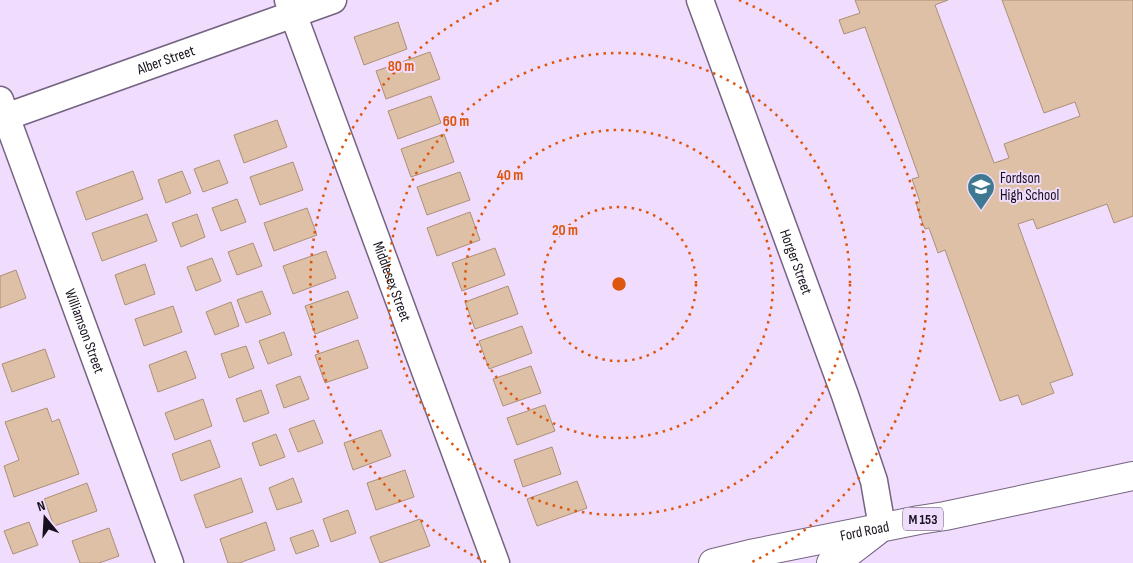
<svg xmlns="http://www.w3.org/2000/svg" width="1133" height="563" viewBox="0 0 1133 563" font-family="'Sofia Sans Condensed',sans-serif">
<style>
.building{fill:#ddc0a5;stroke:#ac9077}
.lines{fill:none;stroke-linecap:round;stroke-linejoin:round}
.street-casing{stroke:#756481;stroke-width:29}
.primary-casing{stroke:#756481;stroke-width:30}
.street{stroke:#fff;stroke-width:26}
.primary{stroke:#fff;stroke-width:28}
.ring{fill:none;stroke:#de550d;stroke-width:2.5;stroke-dasharray:2.5 5}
.labels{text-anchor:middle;stroke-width:4;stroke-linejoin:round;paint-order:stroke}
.shield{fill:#f0dcfd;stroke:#594e60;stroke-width:1}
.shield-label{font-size:14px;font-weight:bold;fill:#18111d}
.street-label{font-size:15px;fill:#18111d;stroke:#f0dcfd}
.poi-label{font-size:15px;fill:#18111d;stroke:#f0dcfd;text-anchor:start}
.centre{fill:#de550d;stroke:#f0dcfd;stroke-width:2.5}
.ring-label{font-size:15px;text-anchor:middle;font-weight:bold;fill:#de550d;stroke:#f0dcfd;stroke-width:4;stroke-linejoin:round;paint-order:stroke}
</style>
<rect width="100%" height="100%" fill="#f0dcfd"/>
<g class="building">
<polygon points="855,0 948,0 935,5 994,163 1009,158 1004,144 1080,116 1075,102 1044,113 1002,0 1133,0 1133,216 1114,223 1107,204 1037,229 1033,219 1018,224 1073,375 1050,383 1054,393 1022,405 1018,395 1000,401 945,250 938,253 929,228 925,229 920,216 916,203 920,202 912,179 919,177 865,27 844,34 839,20 860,13"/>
<polygon points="398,22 407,49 364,65 354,37"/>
<polygon points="430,52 440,79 386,99 376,71"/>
<polygon points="431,96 441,123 398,139 388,111"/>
<polygon points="277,120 287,147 244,163 234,135"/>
<polygon points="444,134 454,162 411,177 401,149"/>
<polygon points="219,160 228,183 203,192 194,169"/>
<polygon points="293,162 303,190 260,205 250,177"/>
<polygon points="133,171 143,199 86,220 76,192"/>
<polygon points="182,171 191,193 166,203 158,180"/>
<polygon points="460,172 470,200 427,215 417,187"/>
<polygon points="237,199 246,222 221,231 212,208"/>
<polygon points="307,208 317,235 274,251 264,223"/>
<polygon points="470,212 480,240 437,256 427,228"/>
<polygon points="147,214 157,241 102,261 92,233"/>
<polygon points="197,214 205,237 181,247 172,223"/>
<polygon points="253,243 262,266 237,275 228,252"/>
<polygon points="495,248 505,275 462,291 452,263"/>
<polygon points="326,251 336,278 293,294 283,266"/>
<polygon points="212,258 221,281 196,291 187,267"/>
<polygon points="145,264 155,294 125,305 115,275"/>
<polygon points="16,270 26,298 0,308 0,276"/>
<polygon points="508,286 518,314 475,329 465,302"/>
<polygon points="262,291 271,314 246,323 237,300"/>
<polygon points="348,291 358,318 315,334 305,306"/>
<polygon points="231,302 239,326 215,335 206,312"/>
<polygon points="173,306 182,332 144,346 135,319"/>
<polygon points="522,326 532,353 489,369 479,341"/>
<polygon points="284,332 292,355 268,364 259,341"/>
<polygon points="358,340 368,368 325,383 315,355"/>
<polygon points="246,346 254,368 229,378 221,354"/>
<polygon points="45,349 55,377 12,392 2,364"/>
<polygon points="186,351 196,378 158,392 149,365"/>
<polygon points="531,366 541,393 503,406 493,379"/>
<polygon points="300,376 309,399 284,408 276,385"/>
<polygon points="261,390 269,413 244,422 236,399"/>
<polygon points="203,399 212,426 175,440 165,413"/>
<polygon points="545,405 555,431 517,445 507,418"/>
<polygon points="47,408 52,422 59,419 79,474 14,497 4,466 19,460 5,422"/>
<polygon points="314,420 323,443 298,452 289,429"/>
<polygon points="381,430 391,456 353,470 344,443"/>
<polygon points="276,434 285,457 260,466 252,443"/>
<polygon points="210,440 220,467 181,481 172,454"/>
<polygon points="552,447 561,474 523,487 514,460"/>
<polygon points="405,470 414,497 376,510 367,483"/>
<polygon points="241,478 253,512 206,528 194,495"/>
<polygon points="293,478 302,502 277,510 269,488"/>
<polygon points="577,481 587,508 537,526 527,499"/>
<polygon points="87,483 97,511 54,526 44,499"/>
<polygon points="348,510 356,533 331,542 323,519"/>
<polygon points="420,519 430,546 380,563 370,537"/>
<polygon points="29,522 38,545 13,554 4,531"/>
<polygon points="266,522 275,550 239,563 228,563 220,539"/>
<polygon points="109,528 119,556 99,563 80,563 72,541"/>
<polygon points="313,530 319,546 296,554 290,538"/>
</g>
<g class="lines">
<defs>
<g id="street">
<path id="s1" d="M288,0L496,563"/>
<path id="s2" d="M700,0L845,395L874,481L882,527"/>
<path id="s3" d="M0,100L170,563"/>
<path id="s4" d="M0,119L333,0"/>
</g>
<g id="primary">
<path id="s5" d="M713,563L750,554L919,520L945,516L1133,476"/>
<polyline points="831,563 838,561 877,531"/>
</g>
</defs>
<use href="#street" class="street-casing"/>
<use href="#primary" class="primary-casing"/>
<use href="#street" class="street"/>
<use href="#primary" class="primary"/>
</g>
<g class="ring">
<circle cx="619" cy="284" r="77"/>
<circle cx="619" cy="284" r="154"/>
<circle cx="619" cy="284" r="231"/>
<path d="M486 562A308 308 0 0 1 499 0M739 0A308 308 0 0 1 752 562"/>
</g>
<defs>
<symbol id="school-pin" viewBox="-11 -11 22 30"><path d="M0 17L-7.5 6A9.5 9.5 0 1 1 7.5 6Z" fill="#3e7991" stroke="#f0dcfd"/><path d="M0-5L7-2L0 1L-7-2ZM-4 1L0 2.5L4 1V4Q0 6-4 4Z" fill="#fff"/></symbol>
</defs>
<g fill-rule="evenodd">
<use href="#school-pin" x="965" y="171" width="32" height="43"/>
</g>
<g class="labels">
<rect class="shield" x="903" y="507.5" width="40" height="23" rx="4"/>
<g class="shield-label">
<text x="923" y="524">M 153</text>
</g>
<g class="street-label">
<text dy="5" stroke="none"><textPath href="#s4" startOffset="176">Alber Street</textPath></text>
<text dy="5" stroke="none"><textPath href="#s2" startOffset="279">Horger Street</textPath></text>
<text dy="5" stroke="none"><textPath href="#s1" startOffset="300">Middlesex Street</textPath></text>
<text dy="5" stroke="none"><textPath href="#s3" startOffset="246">Williamson Street</textPath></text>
<text dy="5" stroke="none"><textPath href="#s5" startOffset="155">Ford Road</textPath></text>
</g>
<g class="poi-label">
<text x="1000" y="183">Fordson<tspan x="1000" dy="17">High School</tspan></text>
</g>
</g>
<circle cx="619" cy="284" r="8" class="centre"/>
<g class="ring-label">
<text x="401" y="71">80 m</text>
<text x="456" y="126">60 m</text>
<text x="510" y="180">40 m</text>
<text x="565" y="235">20 m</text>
</g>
<g transform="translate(45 518) rotate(342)" stroke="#f0dcfd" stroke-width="4" paint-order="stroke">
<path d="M0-4L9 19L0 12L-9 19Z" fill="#18111d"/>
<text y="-8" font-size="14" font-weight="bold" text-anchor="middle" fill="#18111d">N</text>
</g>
</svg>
